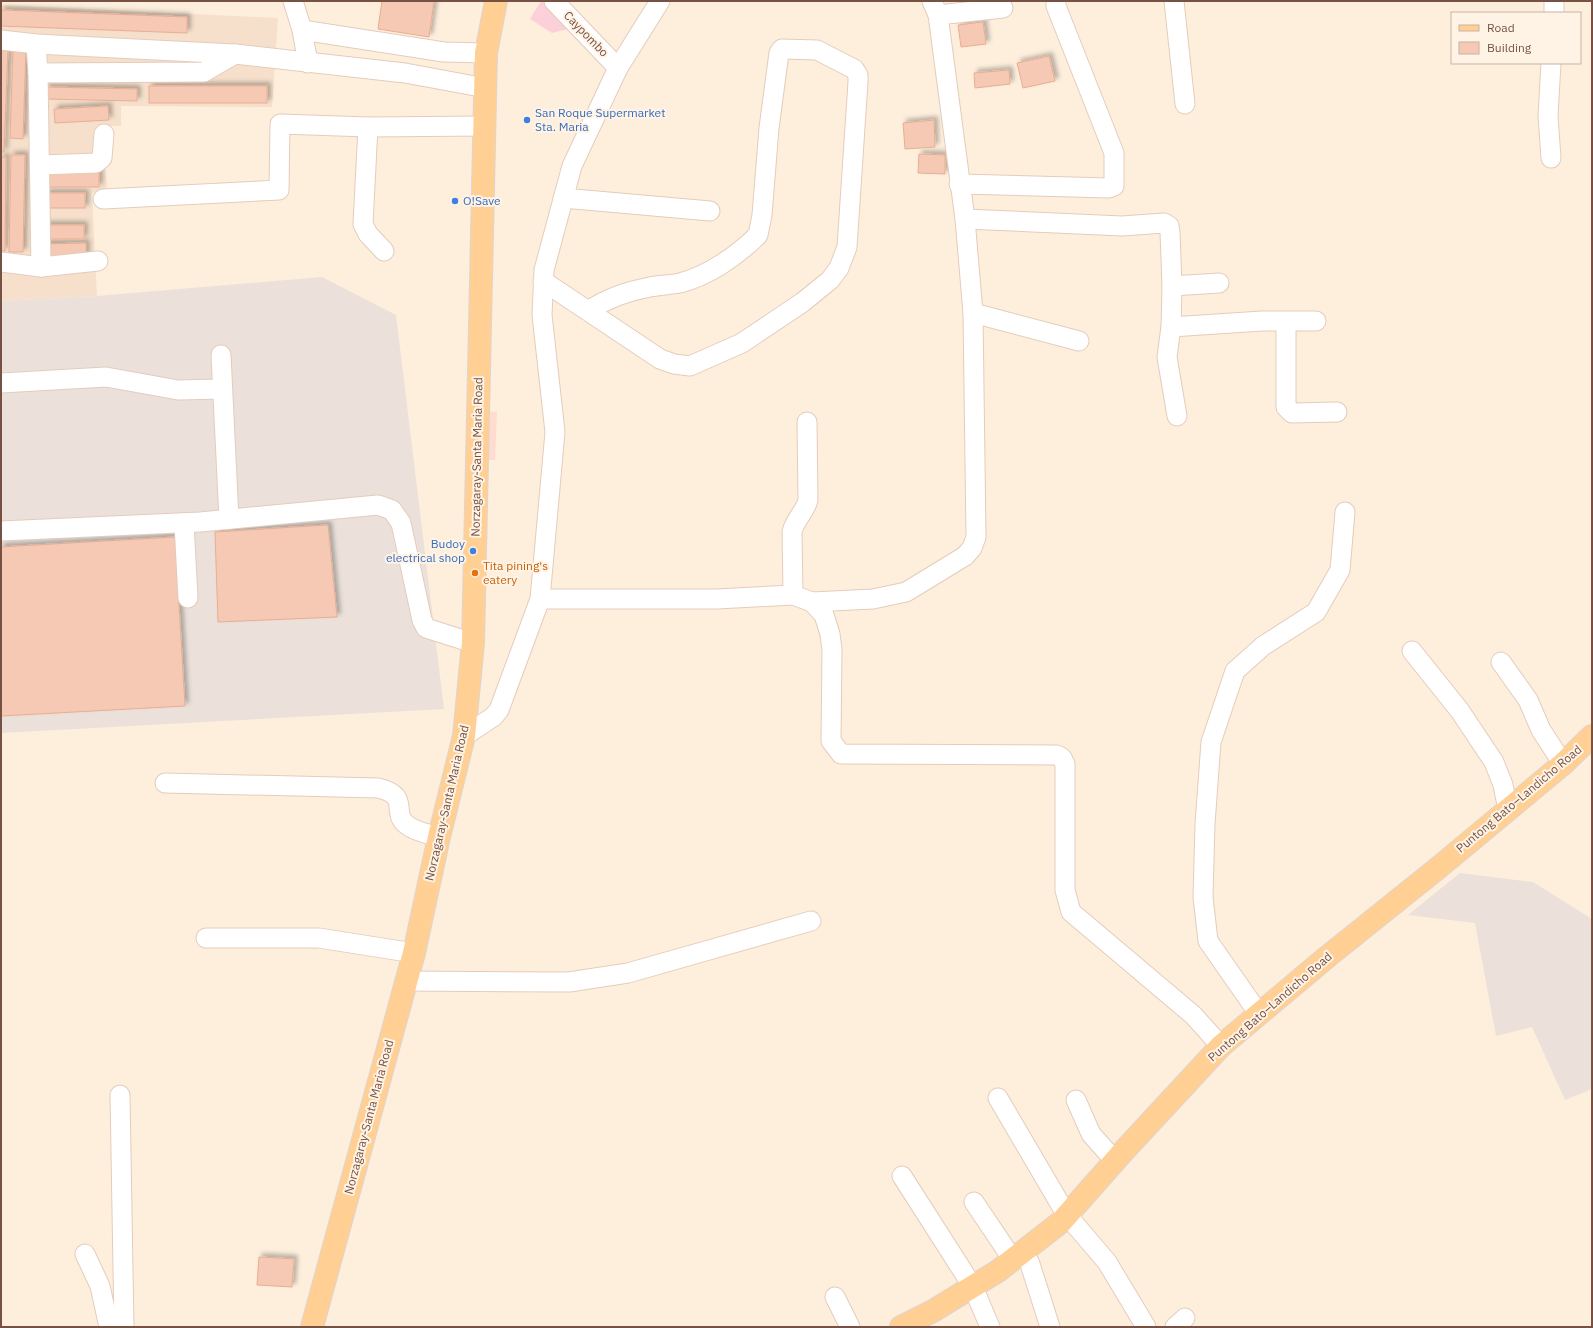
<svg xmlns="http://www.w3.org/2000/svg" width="1593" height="1328" viewBox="0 0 1593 1328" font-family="'IBM Plex Sans',sans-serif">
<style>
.residential{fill:#f6e0cb}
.commercial{fill:#ffdbd0}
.industrial{fill:#ebe1da}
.medical{fill:#fcd0d8}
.building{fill:#f5c9b3;stroke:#e9ad92;filter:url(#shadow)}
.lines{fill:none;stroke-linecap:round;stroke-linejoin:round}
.minor-casing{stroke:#e4ccbc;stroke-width:21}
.major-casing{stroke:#ded5d2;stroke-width:24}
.minor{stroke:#fff;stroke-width:19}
.major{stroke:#ffcf93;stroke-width:22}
.shop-dot{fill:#3f7fe0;stroke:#fff3e5;stroke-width:1.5}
.food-dot{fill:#e8710a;stroke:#fff3e5;stroke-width:1.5}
.labels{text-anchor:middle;stroke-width:4;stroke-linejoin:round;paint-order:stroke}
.street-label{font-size:12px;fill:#755244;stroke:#fff3e5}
.shop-label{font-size:12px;fill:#366cbe;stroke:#fff3e5;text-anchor:start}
.food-label{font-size:12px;fill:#c56008;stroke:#fff3e5;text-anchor:start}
</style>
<defs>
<filter id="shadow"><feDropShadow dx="3.5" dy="-3.5" stdDeviation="2" flood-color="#0004"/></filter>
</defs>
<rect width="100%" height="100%" fill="#feefdd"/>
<polygon class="residential" points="1,5 278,18 272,107 121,106 121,126 102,126 107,190 92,193 97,296 1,301"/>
<polygon class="commercial" points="483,411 497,412 495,460 481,460"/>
<g class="industrial">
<polygon points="322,277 396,315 444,709 1,733 1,301 97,296"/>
<polygon points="1460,873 1533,882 1592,919 1592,1089 1565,1100 1532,1027 1496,1036 1475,923 1408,915"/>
</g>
<polygon class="medical" points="541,1 549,1 580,26 552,33 530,19"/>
<g class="building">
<polygon points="382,1 434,1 429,37 378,29"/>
<polygon points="1,10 187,17 187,33 1,26"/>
<polygon points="983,22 986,44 961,47 958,25"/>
<polygon points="1,48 8,48 4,152 1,152"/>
<polygon points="13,48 26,48 23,139 10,138"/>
<polygon points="1049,56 1055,81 1023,88 1017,63"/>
<polygon points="1009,70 1010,84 975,88 974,73"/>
<rect x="149" y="86" width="118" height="17"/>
<polygon points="46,87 137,89 137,101 46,99"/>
<polygon points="108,106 109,120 55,123 54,109"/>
<polygon points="934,120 935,147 905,149 903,123"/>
<polygon points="919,154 945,155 945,174 918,173"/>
<polygon points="11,155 25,155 23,252 9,252"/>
<polygon points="1,157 6,157 5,251 1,251"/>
<rect x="45" y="172" width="54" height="15"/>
<rect x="45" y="193" width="40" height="15"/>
<rect x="44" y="225" width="40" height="14"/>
<polygon points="86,243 86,258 44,259 44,244"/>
<polygon points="328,525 337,617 218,622 215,532"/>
<polygon points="175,537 185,706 1,716 1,547"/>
<polygon points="259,1257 294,1259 292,1287 257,1285"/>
</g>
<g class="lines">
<defs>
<g id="minor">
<polyline points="293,1 302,30 308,63"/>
<polyline points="554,1 618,68"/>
<polyline points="1174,1 1185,104"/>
<polyline points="1554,13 1554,1"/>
<polyline points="938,15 1003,8"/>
<polyline points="302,30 444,52 486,53"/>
<polyline points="1,40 36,44 235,54 405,73 486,88"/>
<polyline points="36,44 38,73 41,267"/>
<polyline points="1551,63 1548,116 1551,158"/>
<polyline points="38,73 204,72 235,54"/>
<polyline points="368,127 363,224 368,234 384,251"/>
<polyline points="40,165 96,163 102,158 104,134"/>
<polyline points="959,184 1109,188 1114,186 1114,153 1056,6 1056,1"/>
<polyline points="563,198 710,211"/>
<polyline points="103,199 279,190 280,124 368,127 485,126"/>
<polyline points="965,219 1122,226 1164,223 1169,226 1170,232 1172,286 1219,283"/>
<polyline points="1,262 41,267 98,261"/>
<path d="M543,281L660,359L674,364L690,366L742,343L803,302L830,280L839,268L847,247L858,82V75L854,69L817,50L782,49L779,53L769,128L762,215L758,235C738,255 708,276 680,283C670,285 660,285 650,287C628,291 606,299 588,311"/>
<polyline points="1172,286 1171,327 1262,321 1316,321"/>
<polyline points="973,313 1079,341"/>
<polyline points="1286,322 1286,407 1292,413 1337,412"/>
<polyline points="1171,327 1167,357 1177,416"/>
<polyline points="221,355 229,519"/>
<polyline points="1,383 106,377 178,390 222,389"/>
<polyline points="184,523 188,598"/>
<polyline points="1,531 200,522 378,505 392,510 401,523 422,620 426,628 473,643"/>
<polyline points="793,595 812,602 824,615 830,634 832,650 831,741 841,754 1057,755 1062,758 1065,764 1065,890 1071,912 1193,1015 1221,1046"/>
<path d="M540,599H717L793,595L792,532C795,519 805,512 808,500L807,422"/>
<polyline points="812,602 873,599 906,592 965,556 972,548 976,537 973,313 965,219 938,15 932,1"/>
<polyline points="1412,651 1460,711 1494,762 1503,785 1508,810"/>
<polyline points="1501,662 1528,700 1541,730 1563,764"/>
<polyline points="464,736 493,717 499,710 540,599 555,432 542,315 544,270 572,166 618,68 660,1"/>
<path d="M165,783L378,788C412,796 390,813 407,825C416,832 429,834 439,837"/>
<polyline points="206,938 319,938 414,953"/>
<polyline points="406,981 569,982 628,973 811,921"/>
<polyline points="1259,1014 1208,941 1203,897 1205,824 1211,742 1235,671 1263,646 1316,612 1340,570 1345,512"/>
<polyline points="120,1095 124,1327"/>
<polyline points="998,1098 1066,1214 1107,1262 1146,1327"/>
<polyline points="1076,1100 1091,1134 1115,1161"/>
<polyline points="902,1176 973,1287 990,1327"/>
<polyline points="974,1202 1013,1260"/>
<polyline points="1024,1252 1030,1264 1050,1327"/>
<polyline points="85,1254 100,1286 109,1327"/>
<polyline points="835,1297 850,1327"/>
<polyline points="1175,1327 1185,1318"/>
</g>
<g id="major">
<polyline points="312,1327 414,953 439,837 464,736 473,643 486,53 496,1"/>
<polyline points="901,1327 933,1311 998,1271 1061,1222 1121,1154 1221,1046 1327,957 1438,868 1563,764 1592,736"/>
</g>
</defs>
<use href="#minor" class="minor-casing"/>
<use href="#major" class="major-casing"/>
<use href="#minor" class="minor"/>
<use href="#major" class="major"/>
</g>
<g class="shop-dot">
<circle cx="527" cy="120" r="4"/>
<circle cx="455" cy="201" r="4"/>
<circle cx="473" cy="551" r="4"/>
</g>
<circle class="food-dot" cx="475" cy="573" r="4"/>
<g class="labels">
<g class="street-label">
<text transform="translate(586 34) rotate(46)" y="4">Caypombo</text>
<text transform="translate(477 457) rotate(-89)" y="4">Norzagaray-Santa Maria Road</text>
<text transform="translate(1519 799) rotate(-40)" y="4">Puntong Bato–Landicho Road</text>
<text transform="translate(447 803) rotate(-77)" y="4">Norzagaray-Santa Maria Road</text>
<text transform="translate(1270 1007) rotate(-41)" y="4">Puntong Bato–Landicho Road</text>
<text transform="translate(369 1117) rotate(-75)" y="4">Norzagaray-Santa Maria Road</text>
</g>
<g class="shop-label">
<text x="535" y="117">San Roque Supermarket<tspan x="535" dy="14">Sta. Maria</tspan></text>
<text x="463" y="205">O!Save</text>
<text x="465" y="548" text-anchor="end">Budoy<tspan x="465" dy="14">electrical shop</tspan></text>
</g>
<g class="food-label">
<text x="483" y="570">Tita pining's<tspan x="483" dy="14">eatery</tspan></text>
</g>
</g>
<rect width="1593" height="1328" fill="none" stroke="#755244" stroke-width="4"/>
<rect x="1451" y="12" width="130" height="52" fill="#fff3e5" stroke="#c8b3a5"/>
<rect x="1459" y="25" width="20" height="6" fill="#ffcf93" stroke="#c8b3a5"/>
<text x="1487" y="32" font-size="12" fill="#755244">Road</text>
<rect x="1459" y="42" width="20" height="12" fill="#f5c9b3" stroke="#c8b3a5"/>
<text x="1487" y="52" font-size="12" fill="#755244">Building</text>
</svg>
